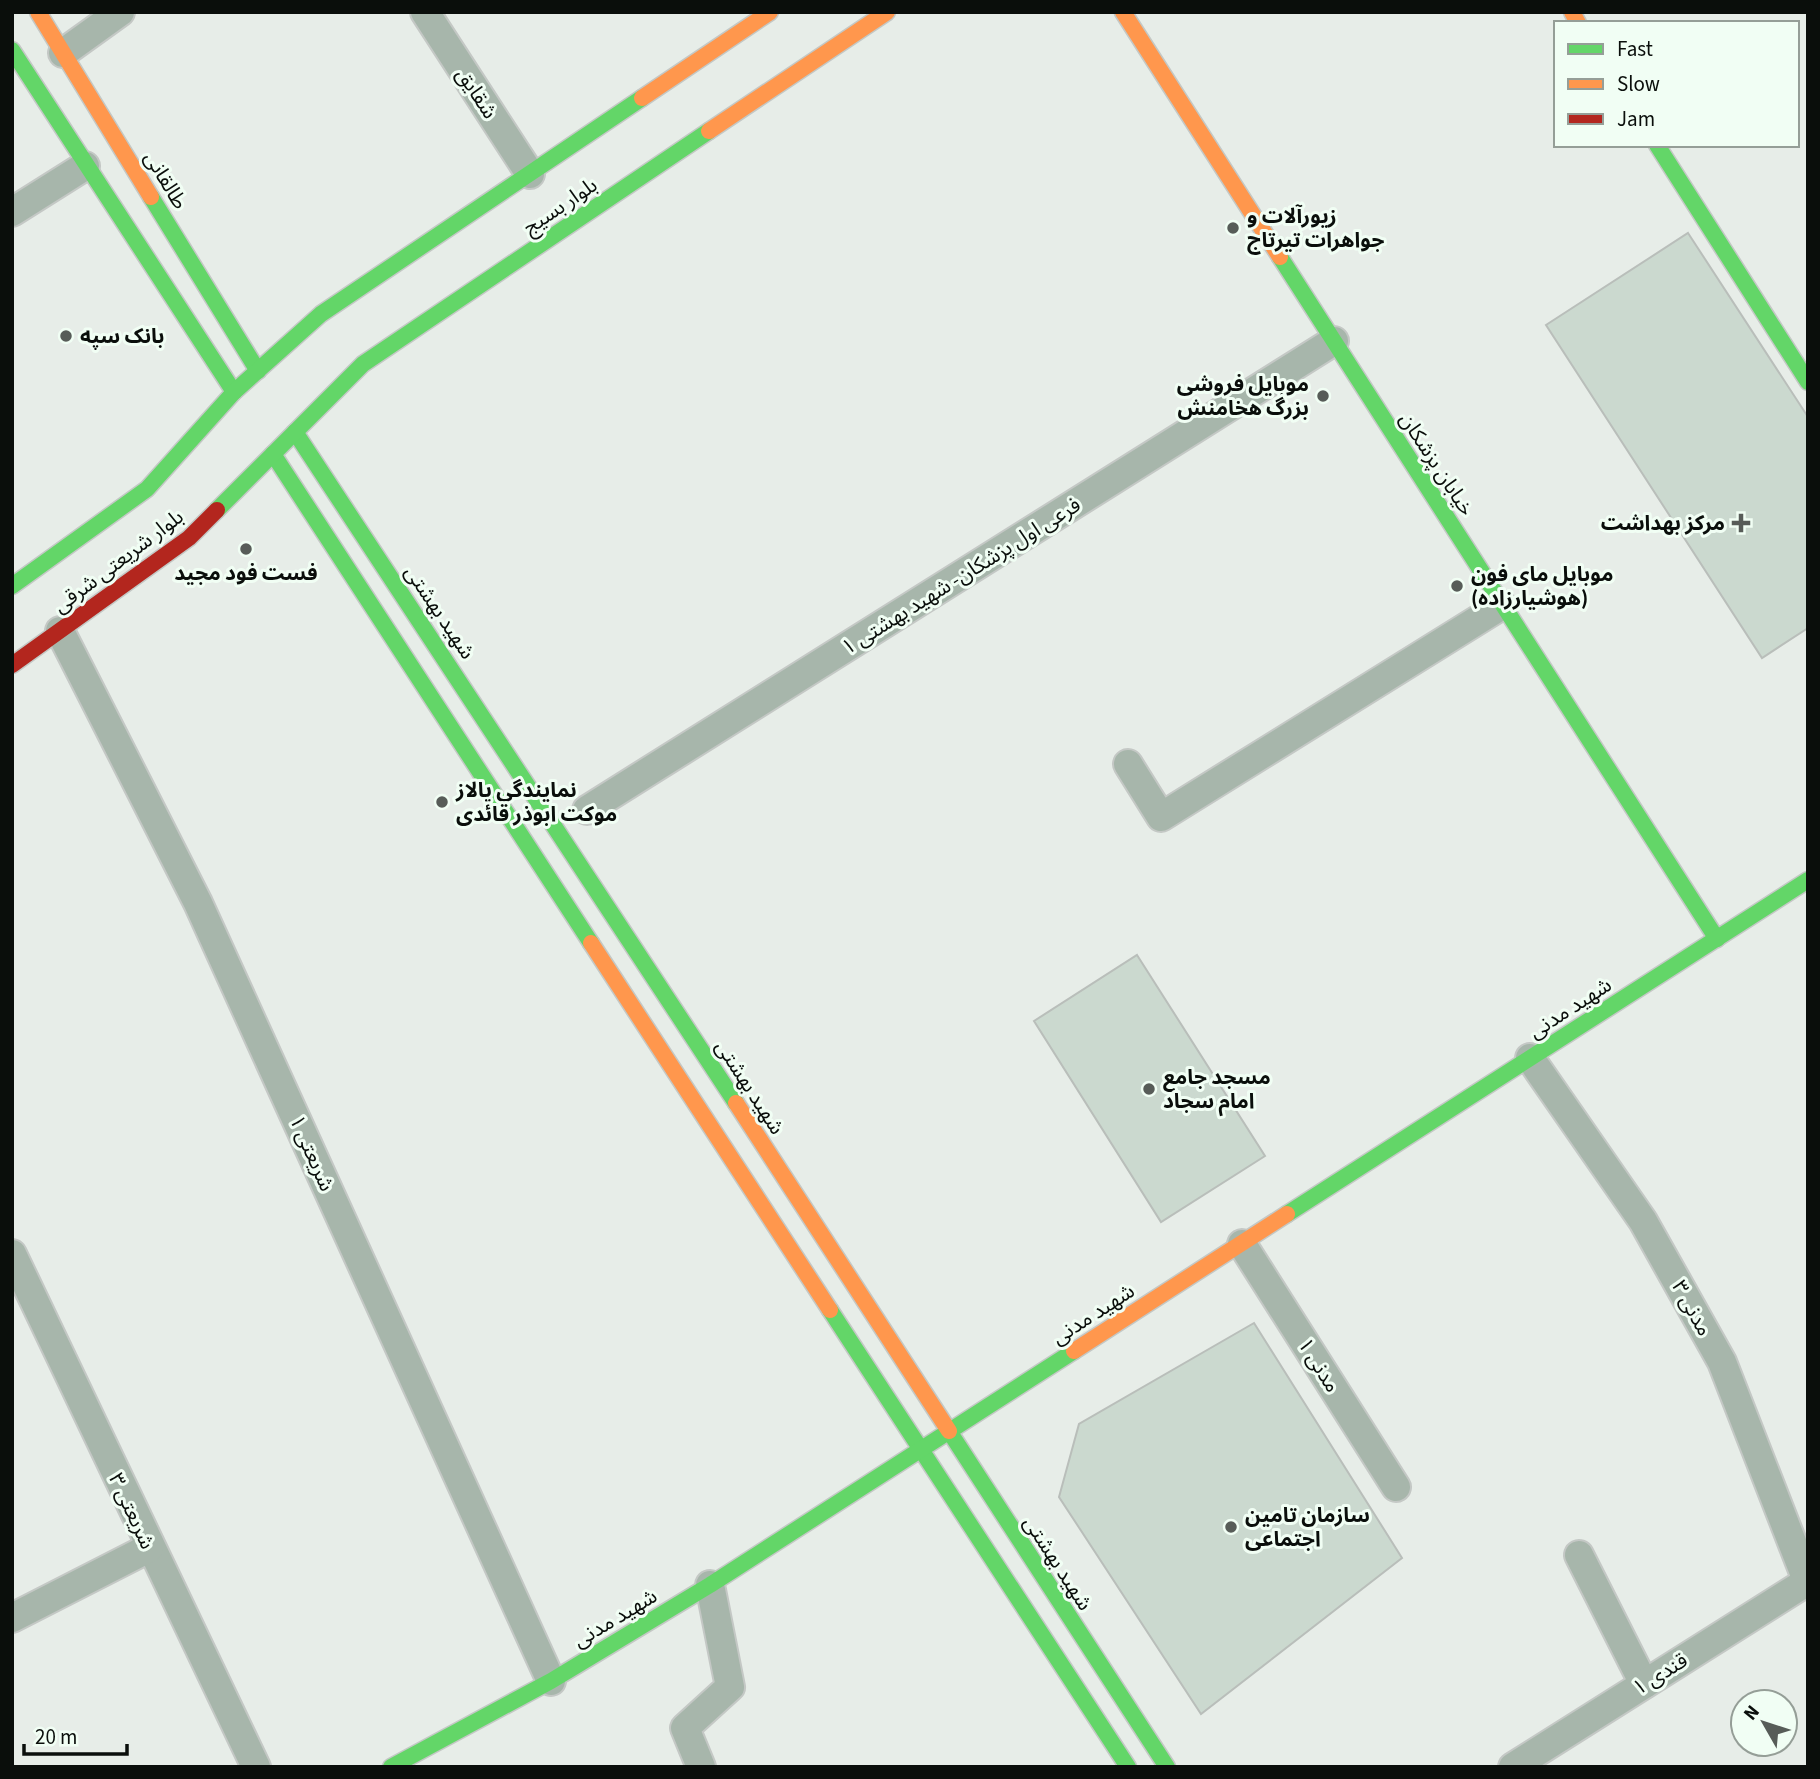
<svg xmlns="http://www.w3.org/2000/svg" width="1820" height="1779" font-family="'Source Sans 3','Noto Sans Arabic',sans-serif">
<rect width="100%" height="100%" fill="#e7ede8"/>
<!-- building -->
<g fill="#cbd9cf" stroke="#b9beba" stroke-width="2">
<polygon points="1688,233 1808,417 1808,628 1762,658 1546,325"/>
<polygon points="1137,955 1265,1156 1161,1222 1034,1021"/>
<polygon points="1254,1323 1402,1558 1201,1714 1059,1497 1079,1424"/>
</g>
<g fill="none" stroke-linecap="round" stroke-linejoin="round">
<!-- street casing -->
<g stroke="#c4c8c5" stroke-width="32">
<g id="street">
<polyline points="425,12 530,174"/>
<polyline points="63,53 120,12"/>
<polyline points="12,212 85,166"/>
<polyline points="60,631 198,903 551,1681"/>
<polyline points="1128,764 1161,817 1502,605"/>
<polyline points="587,810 1334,341"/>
<polyline points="1530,1058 1643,1221 1722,1362 1808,1583"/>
<polyline points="1242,1244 1396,1487"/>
<polyline points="12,1254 256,1767"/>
<polyline points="1579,1555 1644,1684"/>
<polyline points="12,1618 149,1548"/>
<polyline points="701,1767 685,1728 730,1687 710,1585"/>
<polyline points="1513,1767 1808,1581"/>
</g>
</g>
<!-- fast casing -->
<g stroke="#c4c8c5" stroke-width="19">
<g id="fast">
<polyline points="12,50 234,392"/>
<polyline points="1657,145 1808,382"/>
<polyline points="151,197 258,371"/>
<polyline points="1280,257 1717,939"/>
<polyline points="295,432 736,1103"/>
<polyline points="273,454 591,943"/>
<polyline points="217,510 363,364 709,131"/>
<polyline points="12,586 147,489 234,392 321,314 642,98"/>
<polyline points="1287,1214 1808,880"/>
<polyline points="830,1310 1128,1767"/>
<polyline points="949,1431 1167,1767"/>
<polyline points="391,1767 551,1681 710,1585 1074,1351"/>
</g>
</g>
<!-- slow casing -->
<g stroke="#c4c8c5" stroke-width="19">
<g id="slow">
<polyline points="38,12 151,197"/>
<polyline points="1123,12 1280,257"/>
<polyline points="1572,12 1578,23"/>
<polyline points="642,98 770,12"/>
<polyline points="709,131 887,12"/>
<polyline points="591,943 830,1310"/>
<polyline points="736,1103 949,1431"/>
<polyline points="1074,1351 1287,1214"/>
</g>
</g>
<!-- jam casing -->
<g stroke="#c4c8c5" stroke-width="19">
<polyline id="jam" points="12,665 189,538 217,510"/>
</g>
<!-- street -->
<use href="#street" stroke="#a7b6ab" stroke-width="28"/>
<!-- fast -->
<use href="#fast" stroke="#63d668" stroke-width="16"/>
<!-- slow -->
<use href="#slow" stroke="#ff974d" stroke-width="16"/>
<!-- jam -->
<use href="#jam" stroke="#b3261e" stroke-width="16"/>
</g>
<!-- markers -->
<g fill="#575c58" stroke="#f1fef4" stroke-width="2.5">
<circle cx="1233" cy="228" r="7"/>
<circle cx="66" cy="336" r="7"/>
<circle cx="1323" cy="396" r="7"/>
<path d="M1737.5 512.5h7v7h7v7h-7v7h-7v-7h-7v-7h7z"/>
<circle cx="246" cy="549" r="7"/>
<circle cx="1457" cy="586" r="7"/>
<circle cx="442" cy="802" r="7"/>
<circle cx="1149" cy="1089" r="7"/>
<circle cx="1231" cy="1527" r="7"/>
</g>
<g text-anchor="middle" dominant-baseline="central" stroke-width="6" stroke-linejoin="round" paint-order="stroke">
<!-- street labels -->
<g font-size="21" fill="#0a0e0b" stroke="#f1fef4">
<text transform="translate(477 93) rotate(57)">شقایق</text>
<text transform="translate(166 180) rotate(59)">طالقانی</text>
<text transform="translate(560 206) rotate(-34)">بلوار بسیج</text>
<text transform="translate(1437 464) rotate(57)">خیابان پزشکان</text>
<text transform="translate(118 561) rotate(-37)">بلوار شریعتی شرقی</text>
<text transform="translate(961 576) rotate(-32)">فرعی اول پزشکان- شهید بهشتی ۱</text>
<text transform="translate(440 612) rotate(56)">شهید بهشتی</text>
<text transform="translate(1570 1008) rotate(-33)">شهید مدنی</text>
<text transform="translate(750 1087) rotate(57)">شهید بهشتی</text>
<text transform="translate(312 1153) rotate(66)">شریعتی ۱</text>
<text transform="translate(1692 1308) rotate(61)">مدنی ۳</text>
<text transform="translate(1093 1314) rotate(-33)">شهید مدنی</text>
<text transform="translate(1319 1365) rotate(58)">مدنی ۱</text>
<text transform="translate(132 1511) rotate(65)">شریعتی ۳</text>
<text transform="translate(1058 1563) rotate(57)">شهید بهشتی</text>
<text transform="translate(615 1618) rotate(-31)">شهید مدنی</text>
<text transform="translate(1660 1674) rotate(-32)">قندی ۱</text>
</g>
<!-- poi labels -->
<g font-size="21" font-weight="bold" fill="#0a0e0b" stroke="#f1fef4" text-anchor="start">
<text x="1247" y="216">زیورآلات و<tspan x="1247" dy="24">جواهرات تیرتاج</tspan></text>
<text x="80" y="336">بانک سپه</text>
<text x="1309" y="384" text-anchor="end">موبایل فروشی<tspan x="1309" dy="24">بزرگ هخامنش</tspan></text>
<text x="1725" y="523" text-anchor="end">مرکز بهداشت</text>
<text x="246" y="573" text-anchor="middle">فست فود مجید</text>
<text x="1471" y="574">موبایل مای فون<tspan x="1471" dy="24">(هوشیارزاده)</tspan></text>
<text x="456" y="790">نمایندگی پالاز<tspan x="456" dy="24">موکت ابوذر قائدی</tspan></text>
<text x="1163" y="1077">مسجد جامع<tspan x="1163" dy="24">امام سجاد</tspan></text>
<text x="1245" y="1515">سازمان تامین<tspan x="1245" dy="24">اجتماعی</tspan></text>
</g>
</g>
<!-- border -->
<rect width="1820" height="1779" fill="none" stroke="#0a0e0b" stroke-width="28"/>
<!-- legend -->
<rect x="1554" y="21" width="245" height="126" fill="#f1fef4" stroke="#959e97" stroke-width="2"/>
<rect x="1568" y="44" width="35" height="10" fill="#63d668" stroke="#959e97" stroke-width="2"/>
<text x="1617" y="56" font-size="21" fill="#0a0e0b">Fast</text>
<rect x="1568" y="79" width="35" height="10" fill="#ff974d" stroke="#959e97" stroke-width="2"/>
<text x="1617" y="91" font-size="21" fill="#0a0e0b">Slow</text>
<rect x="1568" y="114" width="35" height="10" fill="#b3261e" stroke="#959e97" stroke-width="2"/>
<text x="1617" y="126" font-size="21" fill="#0a0e0b">Jam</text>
<!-- north arrow -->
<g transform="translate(1764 1723) rotate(309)"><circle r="33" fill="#f1fef4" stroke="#959e97" stroke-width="2"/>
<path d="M0-5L12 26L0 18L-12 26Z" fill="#575c58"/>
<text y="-10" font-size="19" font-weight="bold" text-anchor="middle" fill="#0a0e0b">N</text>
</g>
<!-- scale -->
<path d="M24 1744v10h103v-10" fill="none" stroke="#0a0e0b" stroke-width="3.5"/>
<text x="35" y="1744" font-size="21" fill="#0a0e0b" stroke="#f1fef4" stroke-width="5" paint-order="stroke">20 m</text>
</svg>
